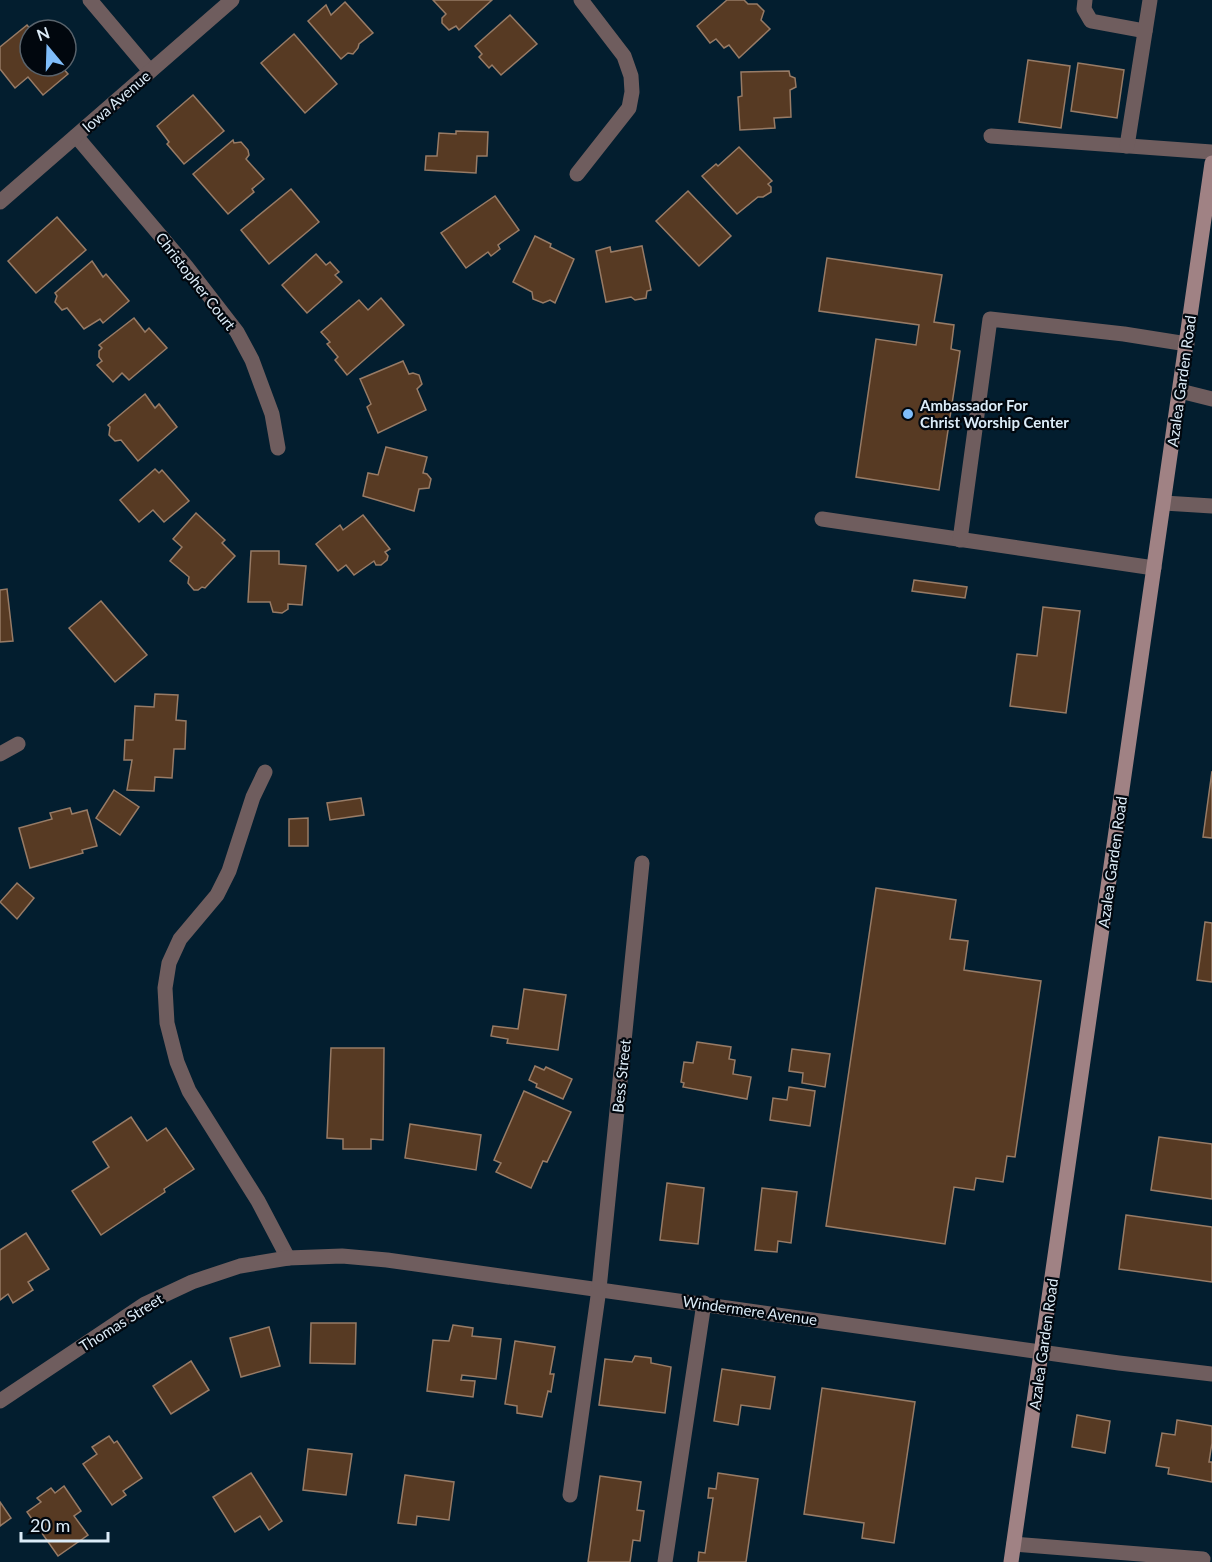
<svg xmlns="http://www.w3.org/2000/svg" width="1212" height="1562" font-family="Lato,sans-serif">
<rect width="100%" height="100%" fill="#031e2f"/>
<!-- building -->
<g fill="#573a23" stroke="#977b66" stroke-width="1.5">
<polygon points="433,0 492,0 459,30 456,26 449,30 442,23 442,18 446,14"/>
<polygon points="727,0 744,0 748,4 757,4 764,11 761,20 770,29 739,58 729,45 724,48 716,39 710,43 697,26"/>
<polygon points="345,2 373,33 359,44 358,48 353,54 348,53 341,59 308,21 326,5 331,15"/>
<polygon points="510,15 537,44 501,75 492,65 489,68 479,57 482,54 475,46"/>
<polygon points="27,25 31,30 30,66 61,66 68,74 43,95 28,77 15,88 0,69 0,47"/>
<polygon points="294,34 337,84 305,113 261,63"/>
<polygon points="1028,60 1070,66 1061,128 1019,122"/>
<polygon points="1078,63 1124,70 1117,118 1071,111"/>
<polygon points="789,71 790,76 795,78 796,87 790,90 791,117 774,118 775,128 740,130 738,97 742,96 741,72"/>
<polygon points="193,95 224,131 184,164 167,144 169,142 157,126"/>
<polygon points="456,131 488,132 487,156 477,156 476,173 425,170 426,156 437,156 439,133 456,134"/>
<polygon points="233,140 234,143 241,142 248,150 249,155 246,159 264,179 252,189 254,192 228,214 193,174"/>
<polygon points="739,147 772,181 768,184 771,187 771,192 763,197 758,197 737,214 702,176 716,164 718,166"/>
<polygon points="291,189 319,222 269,264 241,230"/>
<polygon points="688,191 731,236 699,266 656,221"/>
<polygon points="495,196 519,230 498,245 500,249 491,256 488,252 466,268 441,233"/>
<polygon points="57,217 86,250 36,293 8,261"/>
<polygon points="535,236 551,244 550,247 574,259 555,303 550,300 543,303 533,299 532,292 513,282"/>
<polygon points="642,246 651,290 647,291 646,298 635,300 631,297 606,302 596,251 610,247 611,252"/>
<polygon points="316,254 326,265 330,262 339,272 335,275 342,282 307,313 282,285"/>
<polygon points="827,258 942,275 934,322 954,325 951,349 960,351 939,490 856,477 876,339 916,345 919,325 819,311"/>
<polygon points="92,261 103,277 106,274 129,301 103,323 100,319 84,329 67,308 62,310 55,302 57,296 55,293"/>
<polygon points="381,298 404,325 347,375 335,360 338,357 327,344 330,342 321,332 359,300 368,310"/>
<polygon points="134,318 145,332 149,328 167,348 129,380 122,373 113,382 97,365 102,361 99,357 99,351 102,348 99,345"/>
<polygon points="403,361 409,374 413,373 419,375 422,384 417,389 426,410 378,433 367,407 371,404 360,379"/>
<polygon points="145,394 155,408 159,404 177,427 138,461 121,440 115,441 109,435 110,427 108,425"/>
<polygon points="386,447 427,457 423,473 427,474 431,479 429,488 419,489 414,511 363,496 368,473 378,475"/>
<polygon points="155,469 159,473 162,470 189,501 164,522 153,510 139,522 120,500"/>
<polygon points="196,513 225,540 222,543 235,556 205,588 202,587 198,590 194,590 188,583 189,577 170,561 182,547 173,539"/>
<polygon points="363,515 390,549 385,552 388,556 387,560 381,565 376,565 374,561 354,575 346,565 338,571 316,544 340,525 343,530"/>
<polygon points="251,551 279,551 279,564 306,566 302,605 288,604 288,609 282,613 273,612 270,602 248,602"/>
<polygon points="914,580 967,587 965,598 912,591"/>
<polygon points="7,589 13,641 0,642 0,590"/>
<polygon points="101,601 147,655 115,682 69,628"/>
<polygon points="1043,607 1080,611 1066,713 1010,706 1017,654 1037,656"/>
<polygon points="155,694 178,695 176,720 186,721 185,749 174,749 172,778 155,777 154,791 127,790 132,760 124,760 125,740 133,740 135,706 154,707"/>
<polygon points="1212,771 1212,838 1203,837"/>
<polygon points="114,790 139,807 120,835 96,818"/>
<polygon points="361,798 364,815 330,820 327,803"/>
<polygon points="70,808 72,814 87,810 97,846 82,850 83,853 30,868 19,828 52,819 50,813"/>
<polygon points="308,818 308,846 289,846 289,819"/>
<polygon points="17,883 34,898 17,919 0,902"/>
<polygon points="876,888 956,900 950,939 968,941 964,970 1041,981 1015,1157 1007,1156 1003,1182 976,1178 974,1190 954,1187 945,1244 826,1226"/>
<polygon points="1205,922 1212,923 1212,982 1197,980"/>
<polygon points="524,989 566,995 558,1050 507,1043 508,1039 491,1036 493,1026 518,1029"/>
<polygon points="697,1042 731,1047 729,1059 735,1060 733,1074 751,1077 747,1099 683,1087 684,1083 681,1082 684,1062 693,1063"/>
<polygon points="331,1048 384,1048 383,1140 371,1139 371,1149 343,1149 343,1139 327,1138"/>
<polygon points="792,1049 830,1054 825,1087 802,1083 803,1073 789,1071"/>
<polygon points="535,1066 544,1070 546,1067 572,1079 563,1099 536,1087 537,1084 529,1080"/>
<polygon points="789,1087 815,1091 810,1126 770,1120 773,1098 787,1100"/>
<polygon points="524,1091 571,1112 547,1162 543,1161 531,1188 496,1172 501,1163 494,1160"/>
<polygon points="131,1117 147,1141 166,1128 194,1169 164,1189 165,1192 101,1235 72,1191 109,1167 93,1142"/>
<polygon points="410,1124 481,1135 476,1170 405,1158"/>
<polygon points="1159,1137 1212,1144 1212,1199 1151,1190"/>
<polygon points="667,1183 704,1188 698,1244 660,1240"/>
<polygon points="762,1188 797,1192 791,1243 778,1241 777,1252 755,1250"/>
<polygon points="1126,1215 1212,1227 1212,1282 1119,1269"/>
<polygon points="26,1233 49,1269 28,1282 33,1290 13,1303 8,1294 0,1300 0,1250"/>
<polygon points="311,1323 356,1323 355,1364 310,1363"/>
<polygon points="453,1325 473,1328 472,1336 501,1339 496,1379 462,1375 461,1380 475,1381 473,1397 427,1391 433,1340 449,1341"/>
<polygon points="269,1327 280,1366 241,1377 230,1338"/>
<polygon points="515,1341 555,1347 550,1374 554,1374 551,1392 548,1391 542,1417 517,1413 517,1406 505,1404"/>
<polygon points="635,1356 651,1358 651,1363 671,1367 665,1413 599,1405 605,1359 632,1362"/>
<polygon points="191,1361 209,1390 171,1414 153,1386"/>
<polygon points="722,1369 775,1377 770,1409 741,1405 738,1425 714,1421"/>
<polygon points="822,1388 915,1402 894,1543 862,1538 864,1523 804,1514"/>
<polygon points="1077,1415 1110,1421 1105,1453 1072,1447"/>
<polygon points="1177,1420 1212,1426 1212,1443 1209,1462 1212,1462 1212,1482 1168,1474 1169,1468 1156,1466 1162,1433 1175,1435"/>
<polygon points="109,1436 114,1443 117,1441 142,1478 123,1491 126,1495 112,1505 83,1464 97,1454 92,1447"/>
<polygon points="308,1449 352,1454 346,1495 303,1490"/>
<polygon points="251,1473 282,1521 269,1530 260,1516 235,1532 213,1497"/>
<polygon points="718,1473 758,1479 746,1562 698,1562 699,1552 705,1553 713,1498 708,1498 709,1488 716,1489"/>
<polygon points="405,1475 454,1482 449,1520 417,1516 416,1525 398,1523"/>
<polygon points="600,1476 641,1482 637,1510 644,1511 640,1541 633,1540 630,1562 588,1562"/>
<polygon points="64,1486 81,1511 74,1516 88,1535 58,1556 27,1512 41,1502 37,1498 51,1488 55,1493"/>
<polygon points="0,1502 11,1518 0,1526"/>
</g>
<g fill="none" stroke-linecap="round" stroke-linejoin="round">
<!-- service -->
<g stroke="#6f5d5e" stroke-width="15">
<polyline points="1085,0 1084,9 1091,21 1145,31"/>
<polyline points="991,136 1212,152"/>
<polyline points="1127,146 1150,0"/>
<polyline points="1180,391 1212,399"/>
<polyline points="822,519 1154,568"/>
<polyline points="960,540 990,319 1124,334 1187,344"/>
<polyline points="265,772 253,797 229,871 217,895 180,939 169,963 165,988 167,1023 177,1062 189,1091 258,1201 288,1258"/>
</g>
<!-- minor -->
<g stroke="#6f5d5e" stroke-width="15">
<polyline points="90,0 150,71"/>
<polyline points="76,136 186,266 237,332 252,360 272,414 278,448"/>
<polyline points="577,174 629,108 632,92 631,76 624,56 581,0"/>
<polyline points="0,202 232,0"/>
<polyline points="1164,503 1212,506"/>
<polyline points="0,754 18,744"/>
<polyline points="0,1401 145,1304 192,1282 240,1266 288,1258 342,1256 387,1260 1119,1363 1212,1374"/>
<polyline points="570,1495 599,1289 642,863"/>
<polyline points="1014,1544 1203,1559"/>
<polyline points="665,1562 704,1303"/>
</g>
<!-- secondary -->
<polyline stroke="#a08284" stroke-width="15" points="1011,1562 1212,163"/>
</g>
<!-- markers -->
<circle fill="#7fbdfa" stroke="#01070e" stroke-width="2" cx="908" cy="414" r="6"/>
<g text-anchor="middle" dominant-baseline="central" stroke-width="4.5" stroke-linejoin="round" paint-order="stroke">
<!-- street labels -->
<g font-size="15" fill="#dcecf8" stroke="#01070e">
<text transform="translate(116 101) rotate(-41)">Iowa Avenue</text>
<text transform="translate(196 281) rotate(52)">Christopher Court</text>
<text transform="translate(1181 381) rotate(-82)">Azalea Garden Road</text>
<text transform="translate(1112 862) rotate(-82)">Azalea Garden Road</text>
<text transform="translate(621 1076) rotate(-84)">Bess Street</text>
<text transform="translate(750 1310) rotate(8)">Windermere Avenue</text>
<text transform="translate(121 1322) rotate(-32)">Thomas Street</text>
<text transform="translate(1043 1344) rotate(-82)">Azalea Garden Road</text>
</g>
<!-- poi labels -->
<g font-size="15" font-weight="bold" fill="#dcecf8" stroke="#01070e" text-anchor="start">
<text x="920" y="405">Ambassador For<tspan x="920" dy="17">Christ Worship Center</tspan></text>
</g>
</g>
<!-- north arrow -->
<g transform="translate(48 48) rotate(341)"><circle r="28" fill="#01070e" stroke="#59636c" stroke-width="1.5"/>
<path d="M0-4.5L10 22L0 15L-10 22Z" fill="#7fbdfa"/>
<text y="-9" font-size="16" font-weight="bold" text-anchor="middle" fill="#dcecf8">N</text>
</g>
<!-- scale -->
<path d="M21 1532v9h87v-9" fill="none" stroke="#dcecf8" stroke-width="3"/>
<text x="30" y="1532" font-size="18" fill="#dcecf8" stroke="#01070e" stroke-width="4.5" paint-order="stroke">20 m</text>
</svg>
